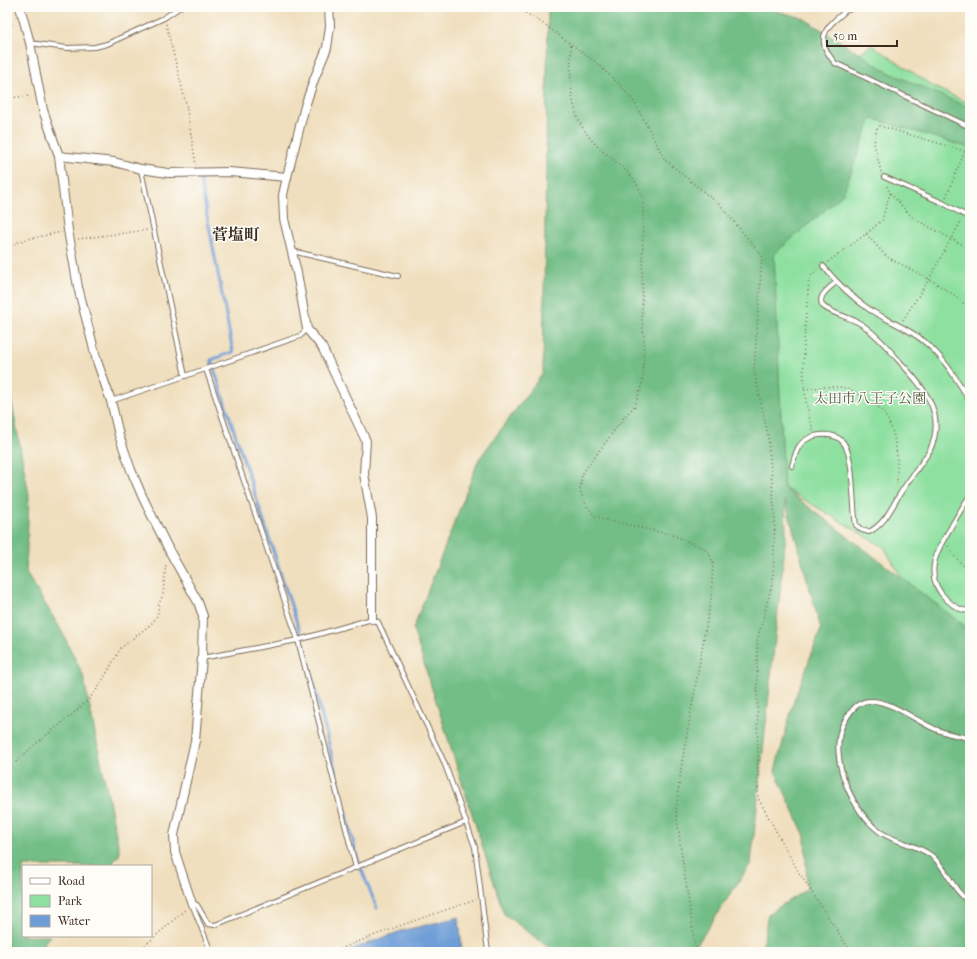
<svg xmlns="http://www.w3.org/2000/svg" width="977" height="959" font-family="'IM FELL French Canon','Noto Serif JP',serif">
<rect width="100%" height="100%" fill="#fdfcf7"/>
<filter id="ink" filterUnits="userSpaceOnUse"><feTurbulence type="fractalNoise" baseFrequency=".025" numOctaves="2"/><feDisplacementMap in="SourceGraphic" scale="8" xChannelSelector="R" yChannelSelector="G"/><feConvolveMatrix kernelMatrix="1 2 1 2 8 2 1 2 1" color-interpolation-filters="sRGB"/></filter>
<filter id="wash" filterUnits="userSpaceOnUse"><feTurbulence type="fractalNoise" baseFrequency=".012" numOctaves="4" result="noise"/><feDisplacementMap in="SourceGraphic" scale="16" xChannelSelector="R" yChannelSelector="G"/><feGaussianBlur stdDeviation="0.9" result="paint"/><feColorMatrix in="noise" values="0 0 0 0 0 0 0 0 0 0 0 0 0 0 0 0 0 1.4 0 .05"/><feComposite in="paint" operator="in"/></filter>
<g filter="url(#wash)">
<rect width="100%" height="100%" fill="#f0dfbe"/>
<!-- green -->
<polygon fill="#8ee0a0" stroke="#64855f" points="872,45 934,87 970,104 970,952 909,590 884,547 781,486 774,254 843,194 826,75"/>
<!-- forest -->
<g fill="#72be86" stroke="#567452">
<polygon points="548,7 762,7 803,18 888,72 970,108 970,148 871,118 843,194 774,254 784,488 970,630 970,952 767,952 763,945 768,914 807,889 805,836 775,771 794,701 821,629 785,500 786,535 751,863 692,952 555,952 504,914 413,629 479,459 543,373"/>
<polygon points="7,383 10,393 29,495 26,573 60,628 83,675 120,854 110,866 23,866 23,936 50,936 44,943 48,952 7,952"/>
</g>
<!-- water -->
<polygon fill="#6e9dd7" stroke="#54647a" points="459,917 462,952 345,952 401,931"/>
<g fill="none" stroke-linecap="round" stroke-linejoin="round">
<!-- stream -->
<polyline stroke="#6e9dd7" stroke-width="3" points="200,179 233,352 211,360 304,645 358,861 377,908"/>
</g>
</g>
<g filter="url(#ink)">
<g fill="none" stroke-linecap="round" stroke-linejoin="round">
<!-- service casing -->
<g stroke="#7a6956" stroke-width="6">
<g id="service">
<path d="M848,7C846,12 839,16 835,20C818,35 822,48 835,63L970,127"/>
<polyline points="30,43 67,48 95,47 107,44 164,18 180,7"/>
<polyline points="141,170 185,376"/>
<polyline points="884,177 943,203 970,218"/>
<polyline points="292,251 398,276"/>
<path d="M823,266C837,283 851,297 870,310C888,321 909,328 926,343C945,359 957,380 970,401"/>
<polyline points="206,369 298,640 356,868"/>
<polyline points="111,401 185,376 300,336 307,329"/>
<path d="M792,466C796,451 798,441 814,436C823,434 834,434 841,440C855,451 852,506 856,525L862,530L869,532C884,524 890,511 898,497C903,489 909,480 915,472C920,465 926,457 930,450C947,413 923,387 900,362C889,349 875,333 861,324C852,318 828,312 823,306C816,296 830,288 836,282"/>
<path d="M970,495C964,505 957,516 951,527C937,550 922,575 946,599C952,605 961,611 970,611"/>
<polyline points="202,658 298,640 372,619 378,622 444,762 475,847 488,952"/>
<path d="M970,738C958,736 946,734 935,729C916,721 889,699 869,701C855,702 849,714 843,724C828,757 852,812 880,832C896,843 917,844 932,856C948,869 952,891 970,902"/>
<polyline points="192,904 197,905 208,924 215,925 466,822"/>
<polyline points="192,904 211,952"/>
</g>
</g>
<!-- minor casing -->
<g stroke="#7a6956" stroke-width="10">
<g id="minor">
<polyline points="20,7 30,43 43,110 59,156 68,230 78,287 97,361 111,401 119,435 131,470 143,498 170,552 198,602 203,616 202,658 195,741 174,835 175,852 192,904"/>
<polyline points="329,7 330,26 327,48 315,77 305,106 287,177 283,195 284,219 297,273 307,329 322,347 366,441 364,474 372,518 372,619"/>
<polyline points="848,8 850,7"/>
<polyline points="59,156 114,162 141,169 168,173 230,172 287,177"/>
</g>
</g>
<!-- path -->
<g stroke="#7a6956" stroke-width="1.5" stroke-dasharray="1 3" stroke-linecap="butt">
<polyline points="515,7 538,20 594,61 618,83 635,103 665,160 721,206 762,256 754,371 768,435 775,519 773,581 757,641 758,798 798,871 851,952"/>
<polyline points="166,24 186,104 196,165"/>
<polyline points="7,25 15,24"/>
<path d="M571,45C570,91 568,123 606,154C624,169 635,175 643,198L642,318L644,339L643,374L641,389L634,407L625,416L582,474L580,488L581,493L586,505L595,516L607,520L672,535L703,548L708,551L713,563L711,598L682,762L676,809L681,850L696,952"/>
<polyline points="7,98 31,96"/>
<polyline points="881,172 874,143 877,128 880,126 965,151 970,154"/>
<polyline points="887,186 890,193 913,218 970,249"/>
<polyline points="946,197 965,151"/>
<polyline points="866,234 887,257 929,279 956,296 970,310"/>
<polyline points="78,239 147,230"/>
<polyline points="7,247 24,240 61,232"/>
<polyline points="828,262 866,234 882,220 890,193"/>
<polyline points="903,320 929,279 951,239 962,220"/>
<path d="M804,389C816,388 829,386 841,387C847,388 855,392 861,395C897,412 898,449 897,485L898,486"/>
<path d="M813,430C797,382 805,330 809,281L812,274L817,270"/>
<polyline points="948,546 955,557 970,572"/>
<polyline points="16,762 32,747 73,714 89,699 98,688 121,648 151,624 156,618 158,612 159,604 163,594 166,563"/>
<polyline points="494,949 510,952"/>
<polyline points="141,952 142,948 186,909"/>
<path d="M333,952C380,932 427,916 476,900"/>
</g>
<!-- service -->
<use href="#service" stroke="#fff" stroke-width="4"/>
<!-- minor -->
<use href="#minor" stroke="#fff" stroke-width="8"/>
</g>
</g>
<g text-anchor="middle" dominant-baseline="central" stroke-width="3" stroke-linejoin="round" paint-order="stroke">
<!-- park labels -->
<g font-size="14" fill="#50583e" stroke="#fdfcf7">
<text x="870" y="398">太田市八王子公園</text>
</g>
<!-- quarter labels -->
<g font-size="16" font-weight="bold" fill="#3b2a1e" stroke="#fdfcf7">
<text x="236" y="234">菅塩町</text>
</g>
</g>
<!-- margin -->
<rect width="977" height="959" fill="none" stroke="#fdfcf7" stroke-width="24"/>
<!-- legend -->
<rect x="22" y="865" width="130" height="72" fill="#fdfcf7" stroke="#afa8a0"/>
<rect x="30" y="878" width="20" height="6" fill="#ffffff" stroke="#afa8a0"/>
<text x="58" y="885" font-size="12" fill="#3b2a1e">Road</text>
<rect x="30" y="895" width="20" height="12" fill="#8ee0a0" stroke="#afa8a0"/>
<text x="58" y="905" font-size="12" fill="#3b2a1e">Park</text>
<rect x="30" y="915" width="20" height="12" fill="#6e9dd7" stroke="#afa8a0"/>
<text x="58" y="925" font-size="12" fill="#3b2a1e">Water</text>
<!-- scale -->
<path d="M827 40v6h70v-6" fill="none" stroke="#3b2a1e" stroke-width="2"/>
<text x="833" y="40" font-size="12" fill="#3b2a1e" stroke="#fdfcf7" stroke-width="3" paint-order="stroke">50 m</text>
</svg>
